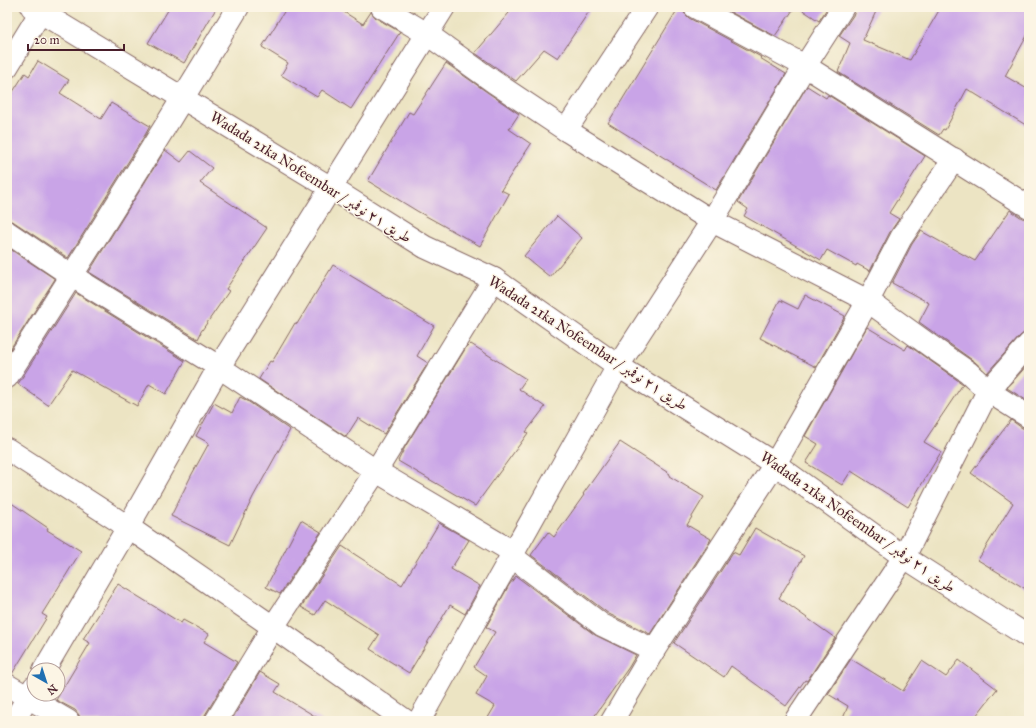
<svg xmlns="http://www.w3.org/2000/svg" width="1036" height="728" font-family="'IM FELL Great Primer',Amiri,serif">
<rect width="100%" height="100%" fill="#fcf5e5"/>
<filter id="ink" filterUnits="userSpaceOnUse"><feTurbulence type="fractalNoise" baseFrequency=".025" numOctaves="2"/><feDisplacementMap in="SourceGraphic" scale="8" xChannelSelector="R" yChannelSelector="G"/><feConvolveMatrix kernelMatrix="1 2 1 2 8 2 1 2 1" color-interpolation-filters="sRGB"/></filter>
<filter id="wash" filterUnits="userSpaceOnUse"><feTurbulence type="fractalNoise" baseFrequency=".012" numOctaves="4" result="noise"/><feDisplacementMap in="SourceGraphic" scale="16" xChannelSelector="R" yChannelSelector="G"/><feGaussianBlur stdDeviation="0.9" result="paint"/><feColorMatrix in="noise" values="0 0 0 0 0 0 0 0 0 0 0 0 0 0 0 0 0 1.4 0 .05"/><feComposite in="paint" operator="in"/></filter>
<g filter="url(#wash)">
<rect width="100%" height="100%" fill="#ece4c3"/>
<g id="blocks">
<!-- building -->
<g fill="#c9a4e7">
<polygon points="170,7 217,7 184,63 148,43"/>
<polygon points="287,7 336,7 363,24 371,12 376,18 400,32 351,109 322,90 317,97 281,75 288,63 262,47"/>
<polygon points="514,7 592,7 558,58 544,49 516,81 475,53"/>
<polygon points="679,7 683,7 684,13 689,18 761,57 760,58 786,74 716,190 608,123"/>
<polygon points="721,7 795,7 775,36"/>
<polygon points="798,7 828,7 819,21"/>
<polygon points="855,7 878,7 863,40 910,60 941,7 1029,7 1029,32 1005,76 1029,90 1029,127 967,89 945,130 943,129 939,135 838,72 850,43 839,36 854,14"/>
<polygon points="38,61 69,80 60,93 101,119 111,103 150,126 145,135 68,258 14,222 7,220 7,101 25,73 29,76"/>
<polygon points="446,63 487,92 519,114 509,129 531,144 501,190 509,194 480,246 417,211 368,181 409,112 413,114"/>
<polygon points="807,86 826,98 828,95 925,156 889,213 899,219 890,232 870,271 857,264 856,266 827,250 821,260 744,216 748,209 738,202"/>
<polygon points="165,150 181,162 190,151 212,168 200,183 267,228 226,289 229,291 200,333 201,333 198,339 89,272"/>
<polygon points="1010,210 1022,218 1029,219 1029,332 1025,332 1020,336 987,373 975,362 919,322 929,303 892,283 912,244 921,231 975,261"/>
<polygon points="557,216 582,238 550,277 524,256"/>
<polygon points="7,247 55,279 7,354"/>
<polygon points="333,265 434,326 417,356 428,363 384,434 358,418 346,437 259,379 270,361 272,362 295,323 297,324"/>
<polygon points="76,293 185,361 166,394 149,384 137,406 72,370 48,405 18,384"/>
<polygon points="805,295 845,316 816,367 760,338 780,300 798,309"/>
<polygon points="867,327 905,350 908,345 963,384 924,442 941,452 908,507 851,471 842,485 806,463 818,444 805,436"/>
<polygon points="471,344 526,379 519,389 545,407 526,432 528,433 475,506 398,461 405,447 467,346 468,347"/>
<polygon points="1029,363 1029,402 1007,388"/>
<polygon points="240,397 246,400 290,430 253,497 230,545 171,516 192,474 209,443 196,436 214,403 232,413"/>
<polygon points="1011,420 1022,428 1029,429 1029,591 978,560 1013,503 971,473"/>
<polygon points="620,442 670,474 669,476 704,497 687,525 711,539 650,634 609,614 531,555 548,532 554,537 584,495 583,494"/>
<polygon points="7,500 48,528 47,530 81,551 42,614 47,617 12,674 7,673"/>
<polygon points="301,520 321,532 280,594 266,587"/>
<polygon points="439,523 469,540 451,569 480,586 465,614 450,605 409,673 370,649 379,635 325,600 315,615 301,607 342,546 402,585"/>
<polygon points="755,528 804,556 779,598 835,638 807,681 805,680 786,706 731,666 724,677 674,643 733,552 739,555"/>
<polygon points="516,576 595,635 636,655 629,667 591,721 486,721 495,706 476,695 487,676 474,667 495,632 486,627 509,585"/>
<polygon points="118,584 181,623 183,620 209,634 204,642 237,662 205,715 204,721 80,721 79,715 75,710 56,700 90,643 83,639"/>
<polygon points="851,659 903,691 922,661 946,677 959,660 997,689 972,721 842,721 848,706 828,694"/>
<polygon points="260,672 280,684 275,692 323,721 231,721"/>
</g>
</g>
</g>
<g filter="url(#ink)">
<use href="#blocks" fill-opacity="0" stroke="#836460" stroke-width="1"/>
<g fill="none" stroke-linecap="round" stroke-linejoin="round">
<!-- minor casing -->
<g stroke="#836460" stroke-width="24">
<g id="minor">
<polyline points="382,7 427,34 494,82 566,130 712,221 868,301 936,350 968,372 988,391 1029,417"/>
<polyline points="695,7 805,66 1029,207"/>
<polyline points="7,67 40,13"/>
<polyline points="566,130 647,7"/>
<polyline points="7,232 72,276 219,367 321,435 376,471 513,552 518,561 602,625 654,650"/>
<path d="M7,377C86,254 163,132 238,7"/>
<polyline points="7,449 128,527 273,627 406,721"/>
<polyline points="44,670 128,527 219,367 444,7"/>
<polyline points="7,685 68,721"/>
<polyline points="14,721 34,687"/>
<polyline points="216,721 273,627 376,471 494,279"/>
<polyline points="419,721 618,366 712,221 805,66 843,7"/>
<polyline points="612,721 654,650 775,464 868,301 901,238 954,159"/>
<polyline points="795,721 904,557 988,391 1029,344"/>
</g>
</g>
<!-- tertiary casing -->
<g stroke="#836460" stroke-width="24">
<polyline id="tertiary" points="32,7 331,188 425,247 494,279 618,366 775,464 904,557 1029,637"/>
</g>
<!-- minor -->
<use href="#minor" stroke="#fff" stroke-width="22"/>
<!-- tertiary -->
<use href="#tertiary" stroke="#fff" stroke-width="22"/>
</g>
</g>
<g text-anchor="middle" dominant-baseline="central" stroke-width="3" stroke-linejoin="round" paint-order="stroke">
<!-- street labels -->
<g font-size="15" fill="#4a1f2b" stroke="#fcf5e5">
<text transform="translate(311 177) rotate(32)">Wadada 21ka Nofeembar / طريق ٢١ نوفمبر</text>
<text transform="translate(588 343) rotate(33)">Wadada 21ka Nofeembar / طريق ٢١ نوفمبر</text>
<text transform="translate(858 522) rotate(35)">Wadada 21ka Nofeembar / طريق ٢١ نوفمبر</text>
</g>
</g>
<!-- margin -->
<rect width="1036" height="728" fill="none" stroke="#fcf5e5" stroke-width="24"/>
<!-- north arrow -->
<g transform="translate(46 682) rotate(141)"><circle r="19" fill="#fcf5e5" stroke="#b59f9b"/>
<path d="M0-3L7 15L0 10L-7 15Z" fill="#1f6fb2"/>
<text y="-6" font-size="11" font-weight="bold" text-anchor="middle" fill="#4a1f2b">N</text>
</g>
<!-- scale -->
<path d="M28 44v6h96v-6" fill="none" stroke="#4a1f2b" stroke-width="2"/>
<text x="34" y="44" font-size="12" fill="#4a1f2b" stroke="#fcf5e5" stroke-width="3" paint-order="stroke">20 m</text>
</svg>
